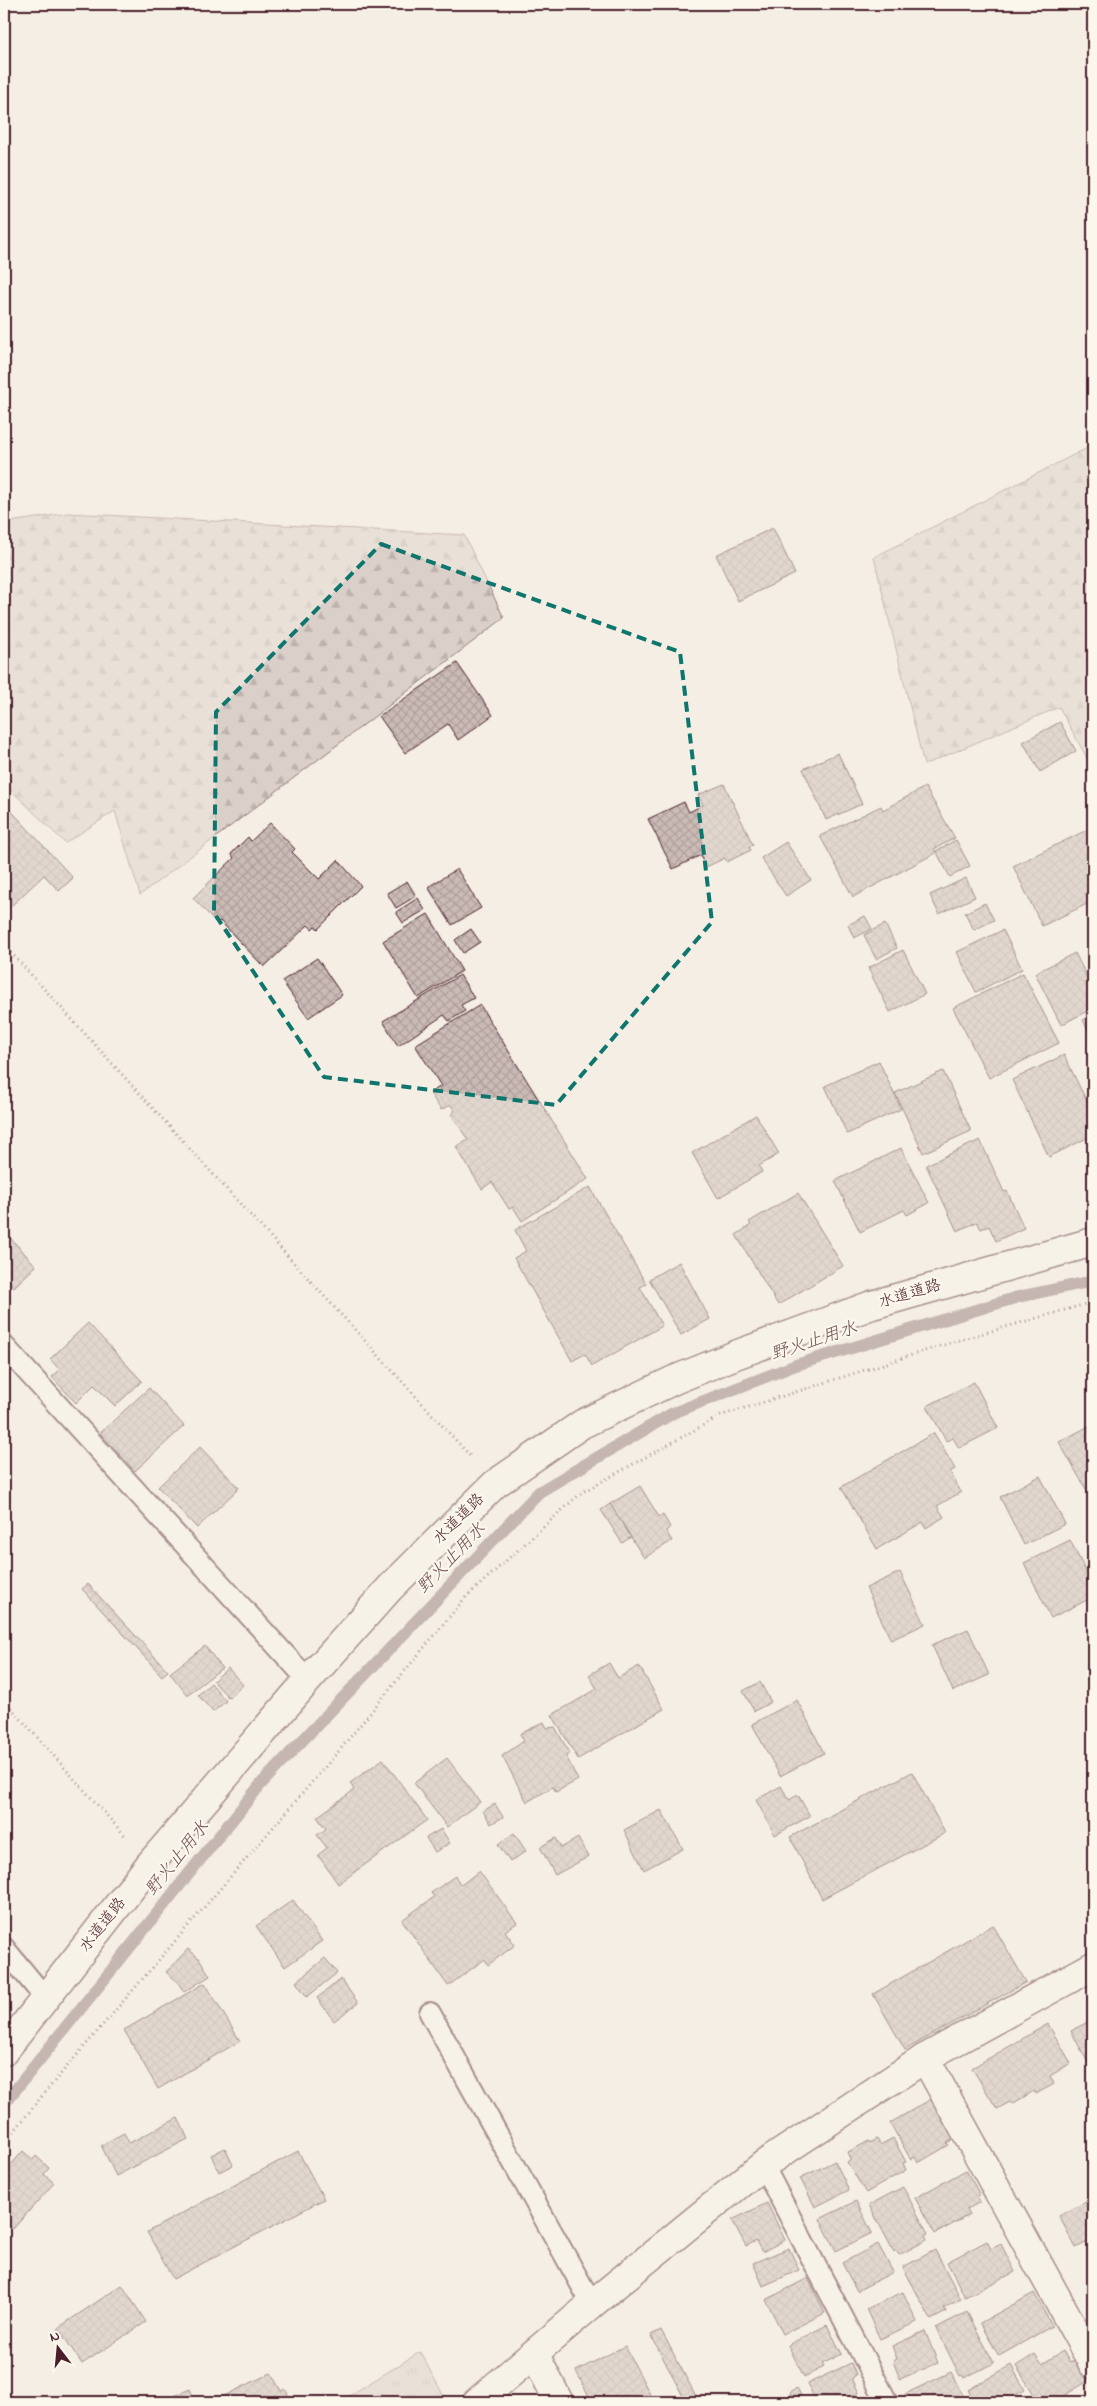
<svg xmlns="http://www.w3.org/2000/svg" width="1097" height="2406" font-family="'Indie Flower','Klee One',sans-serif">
<defs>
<pattern id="forest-firs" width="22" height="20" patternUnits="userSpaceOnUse" patternTransform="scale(1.25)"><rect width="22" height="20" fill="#dbd0c9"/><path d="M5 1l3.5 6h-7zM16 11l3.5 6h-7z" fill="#bdb2ad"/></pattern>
<pattern id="park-tufts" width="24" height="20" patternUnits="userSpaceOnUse" patternTransform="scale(1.25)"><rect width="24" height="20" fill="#dbd0c9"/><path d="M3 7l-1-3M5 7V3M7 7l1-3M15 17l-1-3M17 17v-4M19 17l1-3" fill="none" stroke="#bdb2ad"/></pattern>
<pattern id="building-cross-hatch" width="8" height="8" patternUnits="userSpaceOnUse" patternTransform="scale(1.25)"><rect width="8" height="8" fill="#cabbb6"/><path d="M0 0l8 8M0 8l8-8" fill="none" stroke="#afa09d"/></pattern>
</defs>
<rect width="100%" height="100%" fill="#f4eee4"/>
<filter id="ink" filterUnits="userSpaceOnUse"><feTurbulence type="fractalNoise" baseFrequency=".02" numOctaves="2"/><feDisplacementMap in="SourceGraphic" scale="10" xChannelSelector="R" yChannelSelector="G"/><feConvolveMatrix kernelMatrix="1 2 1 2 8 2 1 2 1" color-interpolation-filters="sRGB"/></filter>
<g filter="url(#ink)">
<!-- forest -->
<g fill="url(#forest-firs)" stroke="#92787a">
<polygon points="1093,445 1093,769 1059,707 924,765 874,557"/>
<polygon points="68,513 464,535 504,618 140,895 115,811 65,843 4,783 4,523"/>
</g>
<!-- park -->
<polygon fill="url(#park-tufts)" stroke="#92787a" points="420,2352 447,2402 339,2402"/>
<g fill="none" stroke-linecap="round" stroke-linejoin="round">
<!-- stream -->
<polyline stroke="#8d7174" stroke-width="12" points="4,2104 261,1784 539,1492 673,1413 796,1365 1018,1297 1093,1281"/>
</g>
<!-- building -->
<g fill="url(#building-cross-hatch)" stroke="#4a1f2b">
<polygon points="773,528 795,574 738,601 716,555"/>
<polygon points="457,663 493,715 458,740 448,724 405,753 379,716"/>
<polygon points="1060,722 1076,751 1040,772 1023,742"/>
<polygon points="838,753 862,804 826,820 803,769"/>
<polygon points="724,784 753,845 749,847 751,850 727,862 725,858 706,867 701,855 673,869 648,819 684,802 689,812 703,805 698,795"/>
<polygon points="925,787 955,838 934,849 936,853 853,897 820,836 881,806 883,810"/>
<polygon points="4,803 73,878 59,891 44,875 10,907 4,901"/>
<polygon points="270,823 295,849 292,852 319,879 338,860 361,886 318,929 315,926 312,929 308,925 264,967 220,921 217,923 193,898 234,858 231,854 248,837 251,841"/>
<polygon points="1093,827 1093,907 1092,908 1089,903 1042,926 1013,866"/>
<polygon points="956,840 970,866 950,877 936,851"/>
<polygon points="786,842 811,880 786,896 761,858"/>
<polygon points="457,869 481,908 452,925 428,887"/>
<polygon points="966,878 975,897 939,914 930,895"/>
<polygon points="407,881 416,896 396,908 387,893"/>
<polygon points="418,898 425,910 403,923 396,912"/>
<polygon points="985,903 994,920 974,930 965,913"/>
<polygon points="428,914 462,971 418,998 383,941"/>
<polygon points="865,916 872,929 854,938 848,925"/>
<polygon points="885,924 897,948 876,959 864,935"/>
<polygon points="471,929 480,942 463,953 455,940"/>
<polygon points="1003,930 1022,969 976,992 957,952"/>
<polygon points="903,950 925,994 890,1012 868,968"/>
<polygon points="1075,953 1093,989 1093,1008 1061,1025 1035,973"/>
<polygon points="317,958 342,995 308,1018 282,981"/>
<polygon points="1023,973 1059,1043 989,1078 953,1008"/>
<polygon points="460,975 474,998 461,1005 465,1011 449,1021 444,1015 398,1046 383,1021"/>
<polygon points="480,1005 588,1179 522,1221 513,1207 509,1209 492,1182 482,1189 456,1147 468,1140 451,1114 455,1111 451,1105 441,1110 430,1093 441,1086 415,1045"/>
<polygon points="1093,1015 1093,1041 1083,1020"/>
<polygon points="1064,1055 1093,1114 1093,1135 1049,1157 1012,1080"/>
<polygon points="879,1061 901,1109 847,1134 825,1086"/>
<polygon points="943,1071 971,1131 923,1153 895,1093"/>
<polygon points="756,1115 779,1154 759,1166 762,1172 718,1198 692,1153"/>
<polygon points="980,1140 1004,1192 1007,1191 1024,1228 996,1241 989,1226 981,1229 977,1222 957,1231 926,1165"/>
<polygon points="901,1148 929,1203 907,1215 904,1210 860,1232 835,1181"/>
<polygon points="590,1187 646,1284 640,1287 662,1326 592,1366 585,1354 572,1361 514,1258 526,1251 515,1230"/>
<polygon points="798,1193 843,1266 778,1305 736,1235 751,1225 749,1222"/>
<polygon points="4,1231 36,1266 14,1287 5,1277 4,1278"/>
<polygon points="679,1262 710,1319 681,1335 649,1279"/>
<polygon points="88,1323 142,1381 115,1406 94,1385 76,1403 52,1377 60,1370 50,1359"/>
<polygon points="974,1382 998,1428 959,1448 953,1438 946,1441 927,1406"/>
<polygon points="149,1388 184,1426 135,1471 100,1433"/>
<polygon points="1093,1424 1093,1497 1091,1498 1059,1442"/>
<polygon points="934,1433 955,1469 950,1472 961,1492 937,1506 944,1517 926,1528 923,1522 877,1549 841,1487"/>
<polygon points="200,1447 239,1488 197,1528 158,1487"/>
<polygon points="1040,1476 1065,1524 1024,1545 1000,1497"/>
<polygon points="640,1486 659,1517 663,1515 670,1527 666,1531 672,1541 644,1558 610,1504"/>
<polygon points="610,1504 631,1537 622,1543 601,1510"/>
<polygon points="1070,1540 1093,1586 1093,1597 1051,1618 1024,1563"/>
<polygon points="900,1572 925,1624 891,1640 866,1588"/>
<polygon points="88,1584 168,1671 162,1676 82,1589"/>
<polygon points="968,1629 989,1675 953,1691 932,1645"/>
<polygon points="205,1646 222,1668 187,1695 170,1673"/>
<polygon points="609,1663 618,1678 639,1666 664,1709 578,1759 552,1715 597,1689 589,1675"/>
<polygon points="228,1668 243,1685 229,1698 213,1681"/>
<polygon points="760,1682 771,1702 754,1711 743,1691"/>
<polygon points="211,1683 226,1701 213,1712 198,1695"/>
<polygon points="797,1700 824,1753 780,1776 752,1724"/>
<polygon points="544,1722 547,1728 555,1727 570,1754 566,1756 578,1780 556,1792 553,1787 527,1802 502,1756 524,1741 520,1734"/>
<polygon points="447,1758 480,1802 447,1827 414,1783"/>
<polygon points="383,1759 427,1820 338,1884 318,1855 327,1848 317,1835 326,1829 317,1817 354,1790 350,1783"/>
<polygon points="912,1772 945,1833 822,1899 790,1837"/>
<polygon points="781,1786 789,1800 798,1795 810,1816 775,1835 756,1800"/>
<polygon points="495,1804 503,1817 491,1824 483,1811"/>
<polygon points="661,1810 683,1849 644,1870 624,1830"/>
<polygon points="441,1829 450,1843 435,1852 426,1838"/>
<polygon points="514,1833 526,1851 510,1862 498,1844"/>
<polygon points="556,1838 561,1848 578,1838 588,1857 555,1875 540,1847"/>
<polygon points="479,1871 517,1923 505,1931 515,1945 488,1965 485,1959 448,1986 402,1920 434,1897 431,1893 455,1876 461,1885"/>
<polygon points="293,1900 322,1941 285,1967 256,1926"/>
<polygon points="993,1925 1026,1982 905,2050 873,1994"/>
<polygon points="188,1949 199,1958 210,1976 184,1992 177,1981 166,1972"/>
<polygon points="325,1958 337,1973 307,1997 296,1982"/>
<polygon points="341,1979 358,2003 334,2021 317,1998"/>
<polygon points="205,1983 240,2041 158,2089 124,2030"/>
<polygon points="1093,2019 1093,2072 1071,2031"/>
<polygon points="1048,2024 1071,2063 1050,2076 1054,2084 1036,2094 1034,2091 1012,2104 1010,2102 997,2109 972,2068"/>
<polygon points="933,2098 956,2138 947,2143 949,2145 918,2163 915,2157 911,2160 890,2123"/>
<polygon points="178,2118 188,2139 116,2176 101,2145 124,2133 129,2143"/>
<polygon points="893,2138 906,2162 903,2163 906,2170 866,2193 847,2162 851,2159 848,2152 869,2141 870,2143 877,2139 880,2145"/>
<polygon points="225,2148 233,2165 219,2172 211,2155"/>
<polygon points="23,2151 33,2160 36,2156 49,2168 44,2174 54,2183 13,2229 4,2220 4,2173"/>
<polygon points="298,2151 324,2199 173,2279 147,2232"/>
<polygon points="835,2161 849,2190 815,2207 800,2178"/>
<polygon points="966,2170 980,2195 977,2196 980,2202 966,2210 969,2215 935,2234 915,2198"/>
<polygon points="903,2187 928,2234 925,2236 927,2240 899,2255 896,2250 894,2252 869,2205"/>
<polygon points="1093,2198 1093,2239 1076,2248 1059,2216"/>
<polygon points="856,2201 872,2233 836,2251 820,2219"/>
<polygon points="767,2203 785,2240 762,2252 756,2241 746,2246 732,2220"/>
<polygon points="987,2241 991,2249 1001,2244 1015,2272 965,2297 947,2262"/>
<polygon points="878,2244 893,2272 857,2291 842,2263"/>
<polygon points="789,2248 799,2270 763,2286 753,2263"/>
<polygon points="935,2250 961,2299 944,2308 946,2312 931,2320 903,2267"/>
<polygon points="808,2278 825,2313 783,2334 766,2300"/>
<polygon points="122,2285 146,2322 82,2364 58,2328"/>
<polygon points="903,2292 917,2322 880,2339 866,2309"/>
<polygon points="1034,2293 1052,2326 999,2356 980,2323"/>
<polygon points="967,2312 994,2363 964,2378 962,2375 960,2376 936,2328"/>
<polygon points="827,2325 842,2354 822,2364 824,2367 804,2377 788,2345"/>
<polygon points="661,2330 699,2402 686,2402 651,2335"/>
<polygon points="925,2331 938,2363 900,2379 893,2361 897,2359 892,2346"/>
<polygon points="625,2346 654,2402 592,2402 576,2371"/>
<polygon points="1063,2351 1070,2363 1076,2360 1088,2381 1062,2397 1063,2399 1057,2402 1039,2402 1016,2366 1035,2354 1042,2364"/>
<polygon points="851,2363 856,2375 852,2378 859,2393 839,2402 815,2402 807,2384"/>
<polygon points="1011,2365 1025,2390 1014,2396 1018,2402 975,2402 968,2390"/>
<polygon points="951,2372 966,2402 909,2402 905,2394"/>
<polygon points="271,2373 281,2391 285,2389 292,2402 225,2402 222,2397"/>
<polygon points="797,2388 801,2395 793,2399 790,2392"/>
<polygon points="190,2389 195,2402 161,2402"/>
</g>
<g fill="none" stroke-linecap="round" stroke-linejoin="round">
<!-- lane casing -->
<g stroke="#4a1f2b" stroke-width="24">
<g id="lane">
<polyline points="4,1346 308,1680"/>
<polyline points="4,1948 46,1999"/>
<polyline points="430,2013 592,2304"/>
<polyline points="763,2165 887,2402"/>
</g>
</g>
<!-- street casing -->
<g stroke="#4a1f2b" stroke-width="31">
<g id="street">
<polyline points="925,2058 1093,2364"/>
<polyline points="535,2355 559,2402"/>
<polyline points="477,2402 592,2304 763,2165 925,2058 1093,1966"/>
</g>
</g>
<!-- secondary casing -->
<g stroke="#4a1f2b" stroke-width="31">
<polyline id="secondary" points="4,2051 150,1864 308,1680 390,1588 495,1484 582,1424 674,1380 738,1354 872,1305 1093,1242"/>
</g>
<!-- path -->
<g stroke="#4a1f2b" stroke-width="3" stroke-dasharray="1 4" stroke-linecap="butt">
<polyline points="4,945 471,1457"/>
<polyline points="4,1700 127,1838"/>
<polyline points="4,2144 46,2091 338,1752 465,1598 581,1493 720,1416 953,1342 1093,1302"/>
</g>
<!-- lane -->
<use href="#lane" stroke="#fbf7ec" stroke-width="20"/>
<!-- street -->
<use href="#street" stroke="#fbf7ec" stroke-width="28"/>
<!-- secondary -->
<use href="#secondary" stroke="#fbf7ec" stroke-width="28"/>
</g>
</g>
<!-- marked area -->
<path d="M0 0H1097V2406H0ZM381,544L680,652L712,922L556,1105L324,1077L214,913L216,712Z" fill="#f4eee4" fill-opacity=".55" fill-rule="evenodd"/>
<path fill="none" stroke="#0f766e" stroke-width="4" stroke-dasharray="10 6" stroke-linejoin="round" d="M381,544L680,652L712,922L556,1105L324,1077L214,913L216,712Z"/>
<g text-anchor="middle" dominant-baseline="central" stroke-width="4.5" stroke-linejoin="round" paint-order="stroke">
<!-- street labels -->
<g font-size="16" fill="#4a1f2b" stroke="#fbf7ec">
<text transform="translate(910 1294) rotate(-17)">水道道路</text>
<text transform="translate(459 1519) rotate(-45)">水道道路</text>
<text transform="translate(103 1925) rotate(-52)">水道道路</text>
</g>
<!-- water labels -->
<g font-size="18" font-style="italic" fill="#714f56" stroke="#fbf7ec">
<text transform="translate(814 1342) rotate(-18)">野火止用水</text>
<text transform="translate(452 1559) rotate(-46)">野火止用水</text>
<text transform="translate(178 1859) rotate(-51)">野火止用水</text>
</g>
</g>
<!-- margin -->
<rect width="1097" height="2406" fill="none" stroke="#fbf7ec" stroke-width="20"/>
<rect x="10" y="10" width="1077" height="2386" fill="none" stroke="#4a1f2b" stroke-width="2" filter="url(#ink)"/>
<!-- north arrow -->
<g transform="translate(58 2348) rotate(344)" stroke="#fbf7ec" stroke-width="4" paint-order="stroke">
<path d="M0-4L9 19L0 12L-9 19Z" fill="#4a1f2b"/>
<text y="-8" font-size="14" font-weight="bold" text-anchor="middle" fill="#4a1f2b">N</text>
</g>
</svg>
